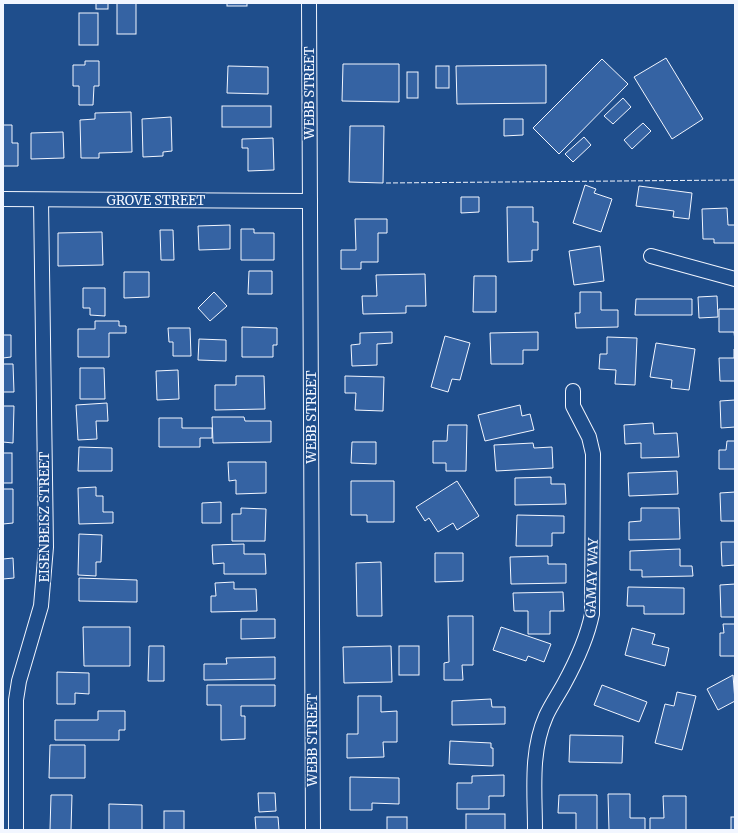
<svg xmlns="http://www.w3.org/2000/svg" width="738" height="833" font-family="Merriweather,serif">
<rect width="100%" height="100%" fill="#1f4e8c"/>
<!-- building -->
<g fill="#3563a3" stroke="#f2f6ff">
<rect x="96" y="3" width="12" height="6"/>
<rect x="117" y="3" width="19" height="31"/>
<rect x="227" y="3" width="20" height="3"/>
<rect x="79" y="13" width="19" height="32"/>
<polygon points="666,58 703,119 672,139 634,77"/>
<polygon points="602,59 628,84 559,154 533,128"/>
<polygon points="85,61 99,61 99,86 94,86 93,105 79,105 79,86 73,86 73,65 85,65"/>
<polygon points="343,64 399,64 399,102 342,101"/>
<polygon points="546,65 546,103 457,104 456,66"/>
<polygon points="228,66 268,67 268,94 227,93"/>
<rect x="436" y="66" width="13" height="22"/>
<rect x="407" y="72" width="11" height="26"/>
<polygon points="623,98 631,107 613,124 604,116"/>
<rect x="222" y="106" width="49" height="21"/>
<polygon points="131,112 132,152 99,153 99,158 81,158 80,120 95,119 95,113"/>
<polygon points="171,117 172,151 163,152 163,156 143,157 142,119"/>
<polygon points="504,119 523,119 523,135 504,136"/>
<polygon points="643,123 651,131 632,149 624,140"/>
<polygon points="3,125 12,125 12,143 18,143 18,166 3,166"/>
<polygon points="350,126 384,126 383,183 349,182"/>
<polygon points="63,132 64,158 31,159 31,133"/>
<polygon points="584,137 591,145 573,162 565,154"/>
<polygon points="273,138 274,170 248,171 248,148 242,148 242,139"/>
<polygon points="585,185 596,189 594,193 612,199 601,232 573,223"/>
<polygon points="639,186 692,193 689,219 673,217 674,211 636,206"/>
<polygon points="461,197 479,197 479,212 461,213"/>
<polygon points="507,207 533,207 533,222 538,222 538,250 532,250 532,261 508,262"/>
<polygon points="727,208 728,225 735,225 735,243 714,243 714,239 703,239 702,209"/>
<polygon points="355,219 387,219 387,233 378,233 378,262 361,262 361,269 341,269 341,250 356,250"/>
<polygon points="230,225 230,249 199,250 198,226"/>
<polygon points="241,229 254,229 254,233 274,233 274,260 241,260"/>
<polygon points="160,230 173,230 174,260 161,260"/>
<polygon points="102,232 103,265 58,266 58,233"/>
<polygon points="600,246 604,281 574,285 569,251"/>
<polygon points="249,271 272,271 272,294 248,294"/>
<polygon points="124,272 149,272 149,297 124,298"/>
<polygon points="425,274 426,306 406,306 406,313 363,314 362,296 377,296 376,275"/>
<polygon points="474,276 496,276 496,312 473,312"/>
<polygon points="83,288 105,288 105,316 90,315 90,308 83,308"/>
<polygon points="214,292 227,306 210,321 198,308"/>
<polygon points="580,292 601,292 601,310 618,310 618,327 576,328 575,313 580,313"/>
<polygon points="717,296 718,317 699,318 698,297"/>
<polygon points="636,299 692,299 692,315 635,315"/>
<polygon points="719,309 735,309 735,341 734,332 719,332"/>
<polygon points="95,321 119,321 119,326 126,326 126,333 109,333 109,357 78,357 78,329 95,329"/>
<polygon points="242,327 277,328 277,345 273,345 273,357 242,357"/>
<polygon points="168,328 190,328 191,356 173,356 173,342 169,342"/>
<polygon points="392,332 392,343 377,344 377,365 352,366 351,345 360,344 360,333"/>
<polygon points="538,332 538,350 523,350 523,364 491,364 490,333"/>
<polygon points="3,335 11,335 11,357 3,358"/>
<polygon points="445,336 470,343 460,380 452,379 448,392 431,387"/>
<polygon points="607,337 637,338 635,385 615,384 616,370 599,369 600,354 607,354"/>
<polygon points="199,339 226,340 226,361 198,360"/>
<polygon points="656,343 695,349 689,390 671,388 672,380 650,377"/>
<polygon points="734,349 735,349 735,381 720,381 719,358 734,358"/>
<polygon points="3,364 13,364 14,392 3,392"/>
<polygon points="80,368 104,368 105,399 80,399"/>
<polygon points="178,370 179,399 157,400 156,371"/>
<polygon points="236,376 264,376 265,409 215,410 215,385 236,385"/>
<polygon points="345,376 384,377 383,411 355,410 356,393 345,393"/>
<polygon points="735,400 735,427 721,428 720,401"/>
<polygon points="107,403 108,421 96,421 97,439 78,440 76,405"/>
<polygon points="520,405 522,416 530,414 534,430 485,441 478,415"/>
<polygon points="3,406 14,406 13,443 3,442"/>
<polygon points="212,417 244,417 245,421 271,421 271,442 213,443"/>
<polygon points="159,418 182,418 182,428 212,428 212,438 200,438 200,447 159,447"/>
<polygon points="653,423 654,434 677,433 679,457 641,458 641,443 625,444 624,425"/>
<polygon points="448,425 467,425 466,471 446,471 446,463 433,463 433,441 447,441"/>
<polygon points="727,441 735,441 735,469 719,469 719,450 726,450"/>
<polygon points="352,442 376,442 376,464 351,463"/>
<polygon points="533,443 534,448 552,447 553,468 496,471 494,445"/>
<polygon points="79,447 112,448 112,471 78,471"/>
<rect x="3" y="453" width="9" height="30"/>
<polygon points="228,462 266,462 266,493 236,494 236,480 229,481"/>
<polygon points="677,471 678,494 629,496 628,473"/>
<polygon points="551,477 551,484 565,484 566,504 515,505 515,478"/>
<polygon points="351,481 394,481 394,522 367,522 367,515 351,515"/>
<polygon points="457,481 479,516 457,530 453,523 438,532 429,518 425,521 416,507"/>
<polygon points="96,487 96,496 103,496 103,512 113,512 113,523 79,524 78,488"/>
<polygon points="3,489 13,489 13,523 3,524"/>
<polygon points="735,492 735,521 721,521 720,493"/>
<polygon points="221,502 221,523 202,523 202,503"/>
<polygon points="241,508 266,509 265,541 232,541 232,514 241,514"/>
<polygon points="641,508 679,508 680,539 629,540 629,522 641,521"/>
<polygon points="517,515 564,516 564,533 552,533 552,546 516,546"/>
<polygon points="79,534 102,535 101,562 96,562 96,576 78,575"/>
<polygon points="721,542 735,542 735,565 722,566"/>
<polygon points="244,544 244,554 265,554 266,574 224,574 224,563 213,564 212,545"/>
<polygon points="680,549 680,566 692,566 693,576 642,577 642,570 630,570 630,551"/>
<polygon points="435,553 463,553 463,581 435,582"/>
<polygon points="548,556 548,564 566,564 566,583 511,584 510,557"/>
<polygon points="13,558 14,578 3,579 3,559"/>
<polygon points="381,562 382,616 357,616 356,563"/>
<polygon points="79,578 137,580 137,602 79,601"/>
<polygon points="234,582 234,589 256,589 257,611 211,612 211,596 216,596 215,583"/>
<polygon points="735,584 735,617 721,617 720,585"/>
<polygon points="628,587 684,588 684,614 644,614 644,606 627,606"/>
<polygon points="563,592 564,611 550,611 550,634 528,634 528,611 514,611 513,593"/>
<polygon points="448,616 473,616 473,665 462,665 463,680 444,680 444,663 449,662"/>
<polygon points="241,619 275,619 275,638 241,639"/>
<polygon points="723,624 735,624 735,656 720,656 720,633 724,633"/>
<polygon points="83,627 130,627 130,666 84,666"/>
<polygon points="501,627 551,644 544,662 528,656 526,661 493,650"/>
<polygon points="632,628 655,634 652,644 669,648 665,666 625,655"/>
<polygon points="149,646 164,646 164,681 148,681"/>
<polygon points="391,646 392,682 344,683 343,647"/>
<rect x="399" y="646" width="20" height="29"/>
<polygon points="275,657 275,679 204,680 204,664 227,664 226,658"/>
<polygon points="57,672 89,673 89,694 75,693 75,704 57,704"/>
<polygon points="733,675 735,701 718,710 707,689"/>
<polygon points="207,685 275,685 275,706 241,706 241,716 245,716 245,739 221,740 221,705 207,705"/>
<polygon points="602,685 647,702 639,722 594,705"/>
<polygon points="677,692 696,696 682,750 655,743 665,704 674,706"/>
<polygon points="358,696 381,696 381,712 397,711 397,742 383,742 384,757 347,758 347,734 358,734"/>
<polygon points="491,699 492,707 505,707 505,724 452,725 452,701"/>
<polygon points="98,711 125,711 125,730 119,730 119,740 55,740 55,720 98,720"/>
<polygon points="570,735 623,736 622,763 569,762"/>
<polygon points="450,741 491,743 491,748 493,748 493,766 449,764"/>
<polygon points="50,745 85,745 85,778 49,778"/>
<polygon points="504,775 504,796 489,796 489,809 457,809 457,783 472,783 472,776"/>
<polygon points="350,777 399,778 399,804 372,803 372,810 350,810"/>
<polygon points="258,793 275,793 276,811 259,812"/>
<polygon points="608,794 630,794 630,818 645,818 645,830 609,830"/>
<polygon points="51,795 72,795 71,830 50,830"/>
<polygon points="559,795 597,795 597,830 576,830 576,813 558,813"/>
<polygon points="663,796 686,796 686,830 650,830 650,818 664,818"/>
<polygon points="109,804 142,805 142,830 109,830"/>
<rect x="164" y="811" width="20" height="19"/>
<rect x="466" y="814" width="39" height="16"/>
<polygon points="255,817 278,817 279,830 256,830"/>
<rect x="387" y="817" width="20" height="13"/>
<rect x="731" y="817" width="4" height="13"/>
</g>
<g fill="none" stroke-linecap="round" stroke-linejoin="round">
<!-- street casing -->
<g stroke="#f2f6ff" stroke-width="16">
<g id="street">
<polyline points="309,3 313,830"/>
<polyline points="3,199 310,201"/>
<polyline points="651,256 735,279"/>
<polyline points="16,830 16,700 19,681 41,606 46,547 41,200"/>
<path d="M535,830C535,792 530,752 546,716C551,705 558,695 564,684C576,662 587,639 592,614L593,454L589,437L573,406V391"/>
</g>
</g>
<!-- street -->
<use href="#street" stroke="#1f4e8c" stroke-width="14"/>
<!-- fence -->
<polyline stroke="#f2f6ff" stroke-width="1" stroke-dasharray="5 2" stroke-linecap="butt" points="386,183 735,180"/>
</g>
<g text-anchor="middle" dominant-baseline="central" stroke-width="3" stroke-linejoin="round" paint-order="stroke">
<!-- street labels -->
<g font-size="13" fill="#f2f6ff" stroke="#1f4e8c">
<text transform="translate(309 93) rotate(-90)">WEBB STREET</text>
<text x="156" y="200">GROVE STREET</text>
<text transform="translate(311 417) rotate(-90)">WEBB STREET</text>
<text transform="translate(44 517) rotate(-90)">EISENBEISZ STREET</text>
<text transform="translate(592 578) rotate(-88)">GAMAY WAY</text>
<text transform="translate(312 740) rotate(-90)">WEBB STREET</text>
</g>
</g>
<!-- border -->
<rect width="738" height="833" fill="none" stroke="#f2f6ff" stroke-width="8"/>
</svg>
